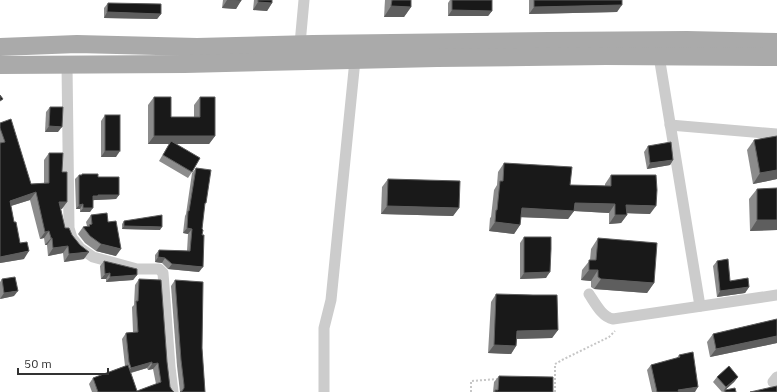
<svg xmlns="http://www.w3.org/2000/svg" width="777" height="392" font-family="'IBM Plex Sans',sans-serif">
<rect width="100%" height="100%" fill="#fff"/>
<g fill="none" stroke-linecap="round" stroke-linejoin="round">
<!-- path -->
<g stroke="#c6c6c6" stroke-width="2" stroke-dasharray="2 2" stroke-linecap="butt">
<polyline points="471,392 471,381 498,379"/>
<polyline points="555,392 555,364 562,360 609,337 615,331"/>
</g>
<!-- minor -->
<g stroke="#ccc" stroke-width="11">
<polyline points="300,44 304,0"/>
<polyline points="659,56 700,306"/>
<polyline points="67,64 69,228 72,238 80,248 93,257 137,269 159,269 163,273 170,367 173,392"/>
<polyline points="670,125 777,134"/>
<path d="M589,294C595,303 602,317 613,319L777,295"/>
<polyline points="773,382 777,377"/>
<polyline points="324,392 324,328 331,300 355,60"/>
</g>
<!-- primary -->
<g stroke="#aaa" stroke-width="18">
<polyline points="0,47 77,44 197,47 313,44 549,41 687,40 777,42"/>
<polyline points="0,65 185,64 437,58 606,56 777,57"/>
</g>
</g>
<!-- wall -->
<g fill="#8c8c8c" fill-rule="evenodd">
<polygon points="223,0 241,0 236,9 222,8"/>
<polygon points="254,0 272,0 272,3 267,11 253,10"/>
<polygon points="385,0 411,0 411,7 404,17 384,17"/>
<polygon points="450,0 492,0 492,11 488,16 448,16 448,3"/>
<polygon points="529,0 622,0 617,12 529,14"/>
<polygon points="108,3 161,14 157,19 104,18 104,8"/>
<polygon points="154,97 171,117 194,117 194,105 200,97 215,136 209,144 176,144 192,172 188,178 159,161 169,144 148,144 148,105"/>
<polygon points="50,107 58,132 45,132 46,112"/>
<polygon points="105,115 116,157 101,157 101,121"/>
<polygon points="0,123 31,184 44,183 44,160 49,153 62,172 62,209 61,209 65,228 72,235 84,259 64,262 63,253 48,256 47,245 45,245 44,238 40,239 30,200 11,206 14,222 24,259 0,263"/>
<polygon points="777,136 777,179 753,184 747,150 754,140"/>
<polygon points="648,146 673,160 670,165 647,169 644,152"/>
<polygon points="504,163 570,185 605,186 605,184 611,175 650,214 627,213 627,215 621,223 609,224 609,213 574,211 568,219 521,217 520,225 514,234 489,231 490,218 491,217 494,190 497,185 498,172"/>
<polygon points="196,168 204,205 202,229 199,272 168,269 162,263 155,262 155,255 159,250 187,251 188,234 183,233 185,216 186,214 192,173"/>
<polygon points="82,174 98,177 119,195 116,199 96,200 93,200 90,212 80,212 80,209 76,209 75,179 79,175 82,175"/>
<polygon points="388,179 459,208 453,216 381,214 382,187"/>
<polygon points="777,188 777,230 750,231 749,199 757,189"/>
<polygon points="91,215 108,222 116,256 96,251 85,243 78,234 83,227 87,226 86,222"/>
<polygon points="124,221 160,230 122,229 122,224"/>
<polygon points="524,237 551,249 551,250 546,278 520,279 520,243"/>
<polygon points="598,238 654,283 647,293 594,289 591,287 591,281 581,280 582,270 590,260 591,249"/>
<polygon points="104,261 137,275 133,280 106,282 106,279 101,279 100,266"/>
<polygon points="717,261 730,281 749,287 745,293 717,297 713,266"/>
<polygon points="2,279 14,296 0,299 0,282"/>
<path d="M139,279L167,362L170,387L172,390L174,392H92L89,384L93,378L125,366L122,339L126,333L133,332L132,307L134,305L135,285ZM147,368L148,370L153,369L156,384L137,391L131,373Z"/>
<polygon points="175,280 202,348 205,392 180,392 177,366 171,286"/>
<polygon points="496,294 558,330 552,338 517,339 516,346 511,354 488,353 491,302"/>
<polygon points="777,319 777,343 710,357 707,342 713,334"/>
<polygon points="679,355 695,392 652,392 647,370 651,365 677,358"/>
<polygon points="499,376 553,392 493,392 494,382"/>
<polygon points="717,377 738,377 734,382 725,390 736,392 723,392 724,391 722,392 713,382"/>
</g>
<!-- shaded-wall -->
<g fill="#5e5e5e">
<polygon points="227,0 241,1 236,9 222,8"/>
<polygon points="258,2 272,3 267,11 253,10"/>
<polygon points="622,5 617,12 529,14 534,7"/>
<polygon points="391,6 411,7 404,17 384,17"/>
<polygon points="452,10 492,11 488,16 448,16"/>
<polygon points="107,12 161,14 157,19 104,18"/>
<polygon points="49,126 62,127 58,132 45,132"/>
<polygon points="154,136 215,136 209,144 148,144"/>
<polygon points="105,151 120,151 116,157 101,157"/>
<polygon points="673,160 670,165 647,169 650,163"/>
<polygon points="777,170 777,179 753,184 760,173"/>
<polygon points="36,192 30,200 4,208 10,201"/>
<polygon points="98,195 119,195 116,199 96,200 95,200 89,201 93,196"/>
<polygon points="59,202 67,202 62,209 54,209"/>
<polygon points="575,203 615,204 609,213 574,211 568,219 516,217 522,208"/>
<polygon points="83,204 80,209 76,209 79,205"/>
<polygon points="626,205 656,206 650,214 620,213"/>
<polygon points="387,206 459,208 453,216 381,214"/>
<polygon points="83,208 93,208 90,212 80,212"/>
<polygon points="615,215 627,215 621,223 609,224"/>
<polygon points="757,220 777,220 777,230 750,231"/>
<polygon points="495,222 520,225 514,234 489,231"/>
<polygon points="124,226 162,227 160,230 122,229"/>
<polygon points="187,228 192,229 188,234 183,233"/>
<polygon points="49,231 44,238 40,239 45,232"/>
<polygon points="51,238 52,238 47,245 45,245"/>
<polygon points="101,244 121,249 116,256 96,251"/>
<polygon points="68,246 63,253 48,256 53,248"/>
<polygon points="29,251 24,259 0,263 0,257"/>
<polygon points="89,252 84,259 64,262 69,254"/>
<polygon points="158,257 165,258 162,263 155,262"/>
<polygon points="172,264 203,267 199,272 168,269"/>
<polygon points="589,270 598,270 591,281 581,280"/>
<polygon points="550,272 546,278 520,279 524,273"/>
<polygon points="110,273 106,279 101,279 105,274"/>
<polygon points="137,275 133,280 106,282 110,277"/>
<polygon points="601,279 654,283 647,293 594,289"/>
<polygon points="749,287 745,293 717,297 720,291"/>
<polygon points="18,291 14,296 0,299 4,293"/>
<polygon points="558,330 552,338 511,339 517,331"/>
<polygon points="777,336 777,343 710,357 716,349"/>
<polygon points="494,345 516,346 511,354 488,353"/>
<polygon points="152,362 147,368 126,374 131,368"/>
<polygon points="158,363 153,369 148,370 152,364"/>
<polygon points="738,377 734,382 723,392 726,387"/>
<polygon points="698,387 695,392 677,392 678,390"/>
</g>
<!-- building -->
<g fill="#191919" stroke="#5e5e5e">
<polygon points="227,0 241,0 241,1"/>
<polygon points="258,0 272,0 272,3 258,2"/>
<polygon points="392,0 411,0 411,7 391,6"/>
<polygon points="452,0 492,0 492,11 452,10"/>
<polygon points="534,0 622,0 622,5 534,7"/>
<polygon points="108,3 161,4 161,14 107,12"/>
<polygon points="0,95 3,99 0,101"/>
<polygon points="154,97 171,97 171,117 200,117 200,97 215,97 215,136 154,136"/>
<polygon points="50,107 63,107 62,127 49,126"/>
<rect x="105" y="115" width="15" height="36"/>
<polygon points="11,119 31,184 49,183 49,153 63,153 62,172 67,172 67,202 59,202 65,228 69,228 72,235 80,245 89,252 69,254 68,246 53,248 52,238 51,238 49,231 45,232 36,192 10,201 14,222 16,222 20,243 27,242 29,251 0,257 0,143 5,142 0,128 0,123"/>
<polygon points="777,136 777,170 760,173 754,140"/>
<polygon points="171,141 200,158 192,172 163,155"/>
<polygon points="671,142 673,160 650,163 648,146"/>
<polygon points="504,163 572,167 570,185 611,186 611,175 656,175 657,190 656,206 626,205 627,215 615,215 615,204 575,203 574,211 522,208 520,225 495,222 496,210 497,210 500,181 503,181"/>
<polygon points="196,168 211,170 206,203 205,203 202,229 203,230 202,235 204,235 203,267 172,264 165,258 158,257 159,250 190,251 192,229 187,228 188,211 189,211"/>
<polygon points="82,174 98,174 98,177 119,177 119,195 98,195 98,196 93,196 93,208 83,208 83,204 79,205 79,175 82,175"/>
<polygon points="388,179 460,181 459,208 387,206"/>
<polygon points="777,188 777,220 757,220 757,189"/>
<polygon points="107,213 108,222 116,221 121,249 101,244 90,236 83,227 90,226 89,225 92,224 91,215"/>
<polygon points="162,215 162,227 124,226 124,221"/>
<polygon points="524,237 551,237 551,249 550,272 524,273"/>
<polygon points="598,238 657,243 654,283 601,279 598,277 598,270 589,270 589,260 596,260"/>
<polygon points="728,259 730,281 748,278 749,287 720,291 717,261"/>
<polygon points="104,261 137,269 137,275 110,277 110,273 105,274"/>
<polygon points="15,277 18,291 4,293 2,279"/>
<polygon points="139,279 161,280 167,362 170,387 172,390 174,392 98,392 93,378 128,365 137,391 161,382 158,363 152,364 152,362 131,368 129,362 126,333 138,332 136,301 138,301"/>
<polygon points="175,280 203,282 202,348 205,392 180,392 182,391 184,388 184,385 181,360"/>
<polygon points="496,294 533,295 557,295 558,330 517,331 516,346 494,345"/>
<polygon points="777,319 777,336 716,349 713,334"/>
<polygon points="693,352 698,387 678,390 679,392 657,392 651,365 680,357 679,355"/>
<polygon points="729,366 738,377 726,387 717,377"/>
<polygon points="499,376 553,377 553,392 495,392 495,390 498,390"/>
<polygon points="777,386 777,392 750,392"/>
<polygon points="735,388 736,392 725,392 725,390"/>
</g>
<!-- scale -->
<path d="M18 368v6h90v-6" fill="none" stroke="#323232" stroke-width="2"/>
<text x="24" y="368" font-size="12" fill="#323232" stroke="#ffffff" stroke-width="3" paint-order="stroke">50 m</text>
</svg>
